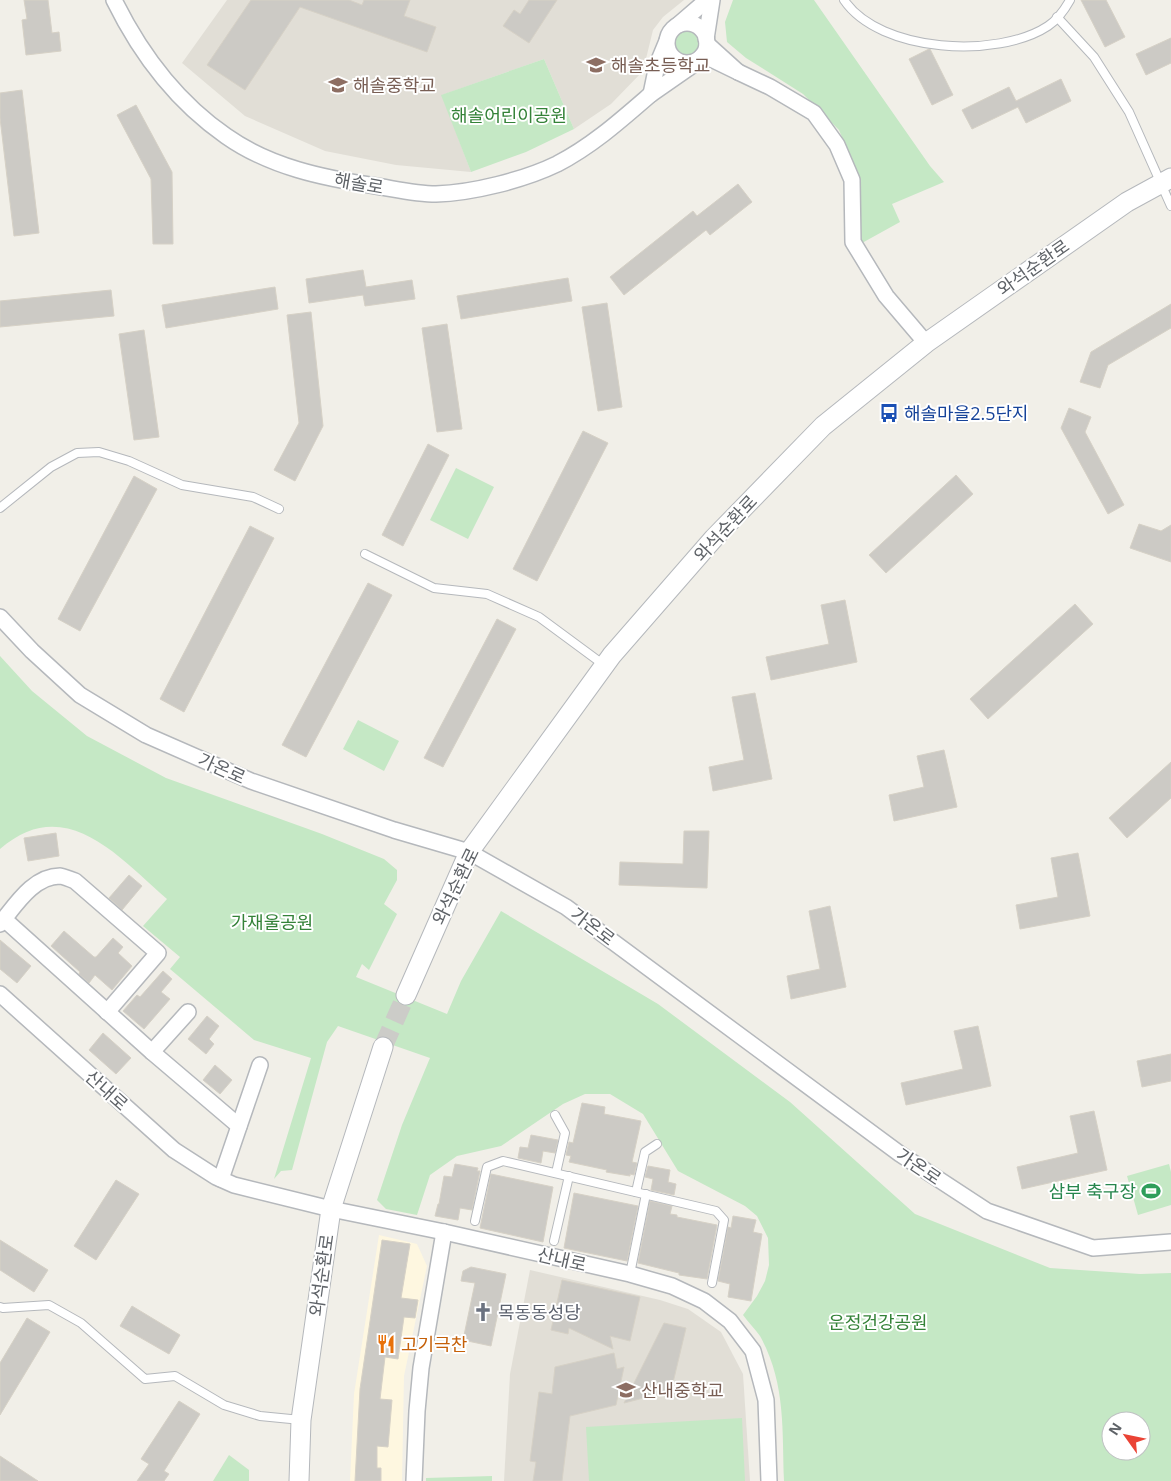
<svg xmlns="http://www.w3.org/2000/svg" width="1171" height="1481" font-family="'Open Sans','Noto Sans KR',sans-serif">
<rect width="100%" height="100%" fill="#f1efe8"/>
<!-- commercial -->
<polygon fill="#fef7e0" points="379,1235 417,1244 427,1266 404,1376 402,1481 350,1481 354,1394"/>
<!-- education -->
<g fill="#e1ded6">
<polygon points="227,0 684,0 663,17 653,30 643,71 611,104 574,129 544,59 442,95 471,172 396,165 325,151 245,116 182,63"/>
<polygon points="530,1270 660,1300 688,1309 721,1332 743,1374 750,1481 504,1481 510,1374"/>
</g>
<!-- green -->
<g fill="#c5e8c5" fill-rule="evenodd">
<polygon points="733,0 814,0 930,166 944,182 892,204 900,222 862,243 850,157 839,130 803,94 746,58 727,42 725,22"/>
<circle cx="687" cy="43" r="14"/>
<polygon points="544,59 574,129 526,152 471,172 441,95"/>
<polygon points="456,468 494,487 468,539 430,520"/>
<path d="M0,656L32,691L87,736L166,778L322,834L384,859L397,870V880L384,904L397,914L369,970L362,964L356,977L447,1014L461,981L501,911L658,1004L790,1102L915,1214L1050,1268L1140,1274L1171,1273V1481H784C782,1430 786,1383 760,1336C755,1329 748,1322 743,1315L757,1296L765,1281L769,1265L768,1238L757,1216L745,1206L678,1171L643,1114L610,1094H585L563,1104L501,1146L457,1156L430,1175L417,1215L386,1209L377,1200L402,1125L430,1058L338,1026L327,1042L292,1170L281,1171L274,1179L311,1058L254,1040L170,969L180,957L143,926L167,899C119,857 65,792 0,849ZM1111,1421H1141V1451H1111Z"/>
<polygon points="358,720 399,741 384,771 343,749"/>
<polygon points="1169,1164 1171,1172 1171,1205 1138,1215 1127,1176"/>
<polygon points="742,1418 745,1481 589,1481 586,1427"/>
<polygon points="229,1455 249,1470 249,1481 213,1481"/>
<polygon points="492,1476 492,1481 426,1481 426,1478"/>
</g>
<!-- building -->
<g fill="#cccac5" stroke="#d6d1c6">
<polygon points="24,0 48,0 52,33 59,32 61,51 26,55 22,20 27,19"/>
<polygon points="251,0 349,0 362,5 364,0 410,0 404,16 436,27 427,52 300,7 245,90 207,65"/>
<polygon points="529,0 557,0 529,43 503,26 514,10 520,14"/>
<polygon points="1081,0 1106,0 1125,37 1105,47"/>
<polygon points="1171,38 1171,63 1146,75 1136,54"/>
<polygon points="929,49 930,49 953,95 932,105 909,59"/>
<polygon points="1061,79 1071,101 1026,123 1018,107 972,129 962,110 1009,87 1016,101"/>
<polygon points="22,90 39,233 14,236 0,118 0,93"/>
<polygon points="136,105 172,172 173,244 153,244 151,179 117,115"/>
<polygon points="738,184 752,202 710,235 706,230 624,295 610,277 693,211 697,216"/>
<polygon points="363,270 366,287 412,280 415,299 365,306 363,295 309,303 306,279"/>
<polygon points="568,278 572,301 461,319 457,296"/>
<polygon points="275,287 278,309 166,328 162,305"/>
<polygon points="111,290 114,316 0,327 0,301"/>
<polygon points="607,303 622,407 598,411 582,307"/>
<polygon points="1171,304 1171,328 1108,365 1100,388 1080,382 1091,352"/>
<polygon points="311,312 323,426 295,481 274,470 299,423 287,315"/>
<polygon points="447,324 462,429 437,432 422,328"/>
<polygon points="144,330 159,437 134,440 119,334"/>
<polygon points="1069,408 1091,417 1085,432 1124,505 1108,514 1061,428"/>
<polygon points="583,431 608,443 537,581 513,569"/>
<polygon points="428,444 449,455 403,546 382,535"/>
<polygon points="956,475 973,494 886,573 869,555"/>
<polygon points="134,476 157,489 80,631 58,619"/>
<polygon points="1139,524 1161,531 1171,525 1171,562 1130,548"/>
<polygon points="250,526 274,538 184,712 160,699"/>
<polygon points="368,583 392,595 306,757 282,745"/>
<polygon points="845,600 857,662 771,680 766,657 829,644 821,605"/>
<polygon points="1075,604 1093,624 988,719 970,699"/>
<polygon points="497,619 516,629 443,767 424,758"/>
<polygon points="755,693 772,779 713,791 709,767 744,760 732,697"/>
<polygon points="944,750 957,807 894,821 889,795 924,787 917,756"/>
<polygon points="1171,762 1171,798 1127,838 1109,818"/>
<polygon points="684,831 709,831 707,888 619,885 620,862 683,864"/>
<polygon points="56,833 59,856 28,861 24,838"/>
<polygon points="1078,853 1090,916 1020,929 1016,905 1058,897 1051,858"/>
<polygon points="129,875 142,886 122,910 109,898"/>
<polygon points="830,906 846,987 791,999 787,976 820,969 809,911"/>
<polygon points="64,931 94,957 96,957 113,938 123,947 118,953 132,966 112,990 95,975 89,983 79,974 80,972 51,946"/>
<polygon points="0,940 31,966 17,983 0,969"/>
<polygon points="163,971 172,979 161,992 170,999 144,1029 123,1011 137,995 140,997"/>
<polygon points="207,1016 219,1026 209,1039 214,1044 206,1054 188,1039"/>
<polygon points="978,1026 991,1086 906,1105 901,1083 963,1069 954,1031"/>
<polygon points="103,1033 131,1058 116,1074 89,1050"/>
<polygon points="1171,1054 1171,1081 1142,1087 1137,1061"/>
<polygon points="215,1065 232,1080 220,1094 203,1080"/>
<polygon points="582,1103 605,1107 604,1114 641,1121 632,1162 637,1163 634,1175 630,1174 630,1176 606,1172 607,1170 569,1162 571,1156 566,1155 569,1142 573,1143"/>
<polygon points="1094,1111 1107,1170 1022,1189 1017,1167 1078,1153 1070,1116"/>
<polygon points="531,1135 558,1140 555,1153 543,1151 541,1163 518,1158 520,1147 528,1148"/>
<polygon points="455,1164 478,1168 477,1171 480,1171 472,1210 460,1208 458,1220 435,1216 438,1204 439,1204 444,1176 452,1177"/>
<polygon points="648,1166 670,1170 668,1182 676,1184 674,1195 651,1190 653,1179 645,1177"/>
<polygon points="491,1174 553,1187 543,1242 480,1228"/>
<polygon points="116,1180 139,1194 96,1260 74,1246"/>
<polygon points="574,1193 638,1206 627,1261 564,1248"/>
<polygon points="650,1201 672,1206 670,1214 677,1215 677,1217 717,1225 707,1279 679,1275 679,1273 638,1263"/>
<polygon points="733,1216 756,1220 753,1232 762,1234 751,1301 728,1297 730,1284 718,1281 728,1227 731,1228"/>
<polygon points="0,1240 48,1270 34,1292 0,1270"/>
<polygon points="382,1240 410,1244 401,1298 418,1300 415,1318 404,1317 398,1359 385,1357 380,1399 392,1400 388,1447 377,1446 377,1468 381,1468 381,1481 355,1481 360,1389"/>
<polygon points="471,1267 506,1274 491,1346 463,1340 475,1283 461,1281 463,1271"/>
<polygon points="562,1280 640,1297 630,1341 610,1336 613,1349 569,1328 568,1334 551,1330"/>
<polygon points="132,1306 180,1335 169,1354 120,1326"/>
<polygon points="27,1318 50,1332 0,1415 0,1363"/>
<polygon points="664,1323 686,1328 671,1391 624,1403"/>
<polygon points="614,1353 617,1369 624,1367 616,1405 570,1416 562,1481 533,1481 536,1462 530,1461 539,1392 552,1394 555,1367"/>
<polygon points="179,1401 200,1414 164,1471 169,1474 164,1481 137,1481 149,1464 141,1459"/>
<polygon points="0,1456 38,1481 0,1481"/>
</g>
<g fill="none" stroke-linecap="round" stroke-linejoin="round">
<!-- tertiary-tunnel -->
<polyline stroke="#ccccc8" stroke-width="19" stroke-dasharray="19 9" stroke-linecap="butt" points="383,1047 406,995"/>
<!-- service casing -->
<g stroke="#b5b8bc" stroke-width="10">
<g id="service">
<path d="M844,0C880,53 998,59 1048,26C1057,20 1065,9 1070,0"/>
<polyline points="1057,17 1094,57 1129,112 1171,206"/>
<polyline points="0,508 51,467 77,453 99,452 129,461 182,485 253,497 279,509"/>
<polyline points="365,554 434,588 487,594 539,617 604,665"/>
<polyline points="555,1115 565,1133 556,1173"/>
<polyline points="636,1192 645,1152 657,1144"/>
<polyline points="475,1221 487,1167 503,1161 716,1211 724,1220 712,1283"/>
<polyline points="554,1241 569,1176"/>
<polyline points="630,1274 646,1194"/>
<polyline points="0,1307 3,1308 49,1305 81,1323 145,1379 175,1376 224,1405 260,1416 301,1420"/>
</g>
</g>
<!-- minor casing -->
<g stroke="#b5b8bc" stroke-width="18">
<g id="minor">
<path d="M114,0C140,53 177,102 226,136C270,167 323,178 376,186C395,189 416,194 436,194C472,193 524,180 557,164C592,146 621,120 651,94"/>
<circle cx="687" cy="43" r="20"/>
<polyline points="678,25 707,0"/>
<polyline points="706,39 712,0"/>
<polyline points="667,41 657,65 651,94 697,62 703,55 738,72 707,44"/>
<polyline points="738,72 770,87 814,113 837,145 852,180 853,242 886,296 926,343"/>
<polyline points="0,617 32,651 80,695 146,735 251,781 394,830 469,852 566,907 900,1154 987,1211 1093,1248 1171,1242"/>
<polyline points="4,919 152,1052 239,1126"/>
<path d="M0,924C15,906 33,876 60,876C65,877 70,879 75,881L158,953L107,1012"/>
<polyline points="0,994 174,1150 216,1177 234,1185 331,1209 444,1232 630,1274 672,1286 704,1301 730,1321 753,1351 766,1400 769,1481"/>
<polyline points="152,1052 188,1012"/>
<polyline points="221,1179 260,1065"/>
<polyline points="414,1481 417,1411 421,1368 444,1232"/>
</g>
</g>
<!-- tertiary casing -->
<g stroke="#b5b8bc" stroke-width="21">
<g id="tertiary">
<polyline points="406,995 469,852 612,655 714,538 823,426 926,343 1127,202 1171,178"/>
<polyline points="299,1481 301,1420 331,1209 383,1047"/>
</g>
</g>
<!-- service -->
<use href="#service" stroke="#fff" stroke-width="8"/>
<!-- minor -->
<use href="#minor" stroke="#fff" stroke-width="15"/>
<!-- tertiary -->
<use href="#tertiary" stroke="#fff" stroke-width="19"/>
</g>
<!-- icons -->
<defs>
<g id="school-bare" transform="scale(1.5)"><path d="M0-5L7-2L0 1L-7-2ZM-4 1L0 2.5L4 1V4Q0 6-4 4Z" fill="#8d6e63" stroke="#fff" stroke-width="2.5" paint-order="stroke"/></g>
<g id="bus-bare" transform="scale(1.5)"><path d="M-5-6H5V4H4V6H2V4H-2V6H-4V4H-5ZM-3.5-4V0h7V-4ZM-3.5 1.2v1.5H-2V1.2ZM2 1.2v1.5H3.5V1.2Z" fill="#1a4fb4" stroke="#fff" stroke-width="2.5" paint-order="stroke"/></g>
<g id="stadium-bare" transform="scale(1.5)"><path d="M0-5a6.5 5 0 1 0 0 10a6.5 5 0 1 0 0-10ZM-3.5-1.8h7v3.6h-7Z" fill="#2e9e5b" stroke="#fff" stroke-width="2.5" paint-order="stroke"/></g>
<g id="church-bare" transform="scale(1.5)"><path d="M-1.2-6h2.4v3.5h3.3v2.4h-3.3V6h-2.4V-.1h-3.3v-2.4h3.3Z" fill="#6b7280" stroke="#fff" stroke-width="2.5" paint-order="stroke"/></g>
<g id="restaurant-bare" transform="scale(1.5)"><path d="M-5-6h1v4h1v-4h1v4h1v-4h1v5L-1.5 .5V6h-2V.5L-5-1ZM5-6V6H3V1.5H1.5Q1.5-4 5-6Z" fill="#e8710a" stroke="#fff" stroke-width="2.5" paint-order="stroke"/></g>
</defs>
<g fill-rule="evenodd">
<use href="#school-bare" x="596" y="65"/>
<use href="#school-bare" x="338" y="85"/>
<use href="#bus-bare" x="889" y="413"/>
<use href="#stadium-bare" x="1151" y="1191"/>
<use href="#church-bare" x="483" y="1312"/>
<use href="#restaurant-bare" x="386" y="1344"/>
<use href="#school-bare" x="626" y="1390"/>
</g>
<g text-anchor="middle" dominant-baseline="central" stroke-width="4" stroke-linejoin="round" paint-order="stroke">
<!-- education labels -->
<g font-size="18" fill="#785e54" stroke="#fff" text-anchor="start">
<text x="611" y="65">해솔초등학교</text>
<text x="353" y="85">해솔중학교</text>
<text x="641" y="1390">산내중학교</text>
</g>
<!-- park labels -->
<g font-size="18" fill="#348238" stroke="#fff">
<text x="509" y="115">해솔어린이공원</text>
<text x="272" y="922">가재울공원</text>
<text x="878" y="1322">운정건강공원</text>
</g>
<!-- street labels -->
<g font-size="18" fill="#5f6368" stroke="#fff">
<text transform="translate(359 183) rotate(10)">해솔로</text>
<text transform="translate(1033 267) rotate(-35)">와석순환로</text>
<text transform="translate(725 528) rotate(-47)">와석순환로</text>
<text transform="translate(222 768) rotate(24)">가온로</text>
<text transform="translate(455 886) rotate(-64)">와석순환로</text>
<text transform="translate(593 926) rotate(37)">가온로</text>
<text transform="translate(107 1090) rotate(42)">산내로</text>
<text transform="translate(919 1166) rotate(34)">가온로</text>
<text transform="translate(562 1259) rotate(13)">산내로</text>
<text transform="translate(321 1275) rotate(-82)">와석순환로</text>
</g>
<!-- transit labels -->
<g font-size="18" fill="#164399" stroke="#fff" text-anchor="start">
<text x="904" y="413">해솔마을2.5단지</text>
</g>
<!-- leisure labels -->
<g font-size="18" fill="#27864d" stroke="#fff" text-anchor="end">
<text x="1136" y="1191">삼부 축구장</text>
</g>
<!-- worship labels -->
<g font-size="18" fill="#5b616d" stroke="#fff" text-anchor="start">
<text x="498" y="1312">목동동성당</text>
</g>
<!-- food labels -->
<g font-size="18" fill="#c56008" stroke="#fff" text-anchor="start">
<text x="401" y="1344">고기극찬</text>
</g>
</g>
<!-- north arrow -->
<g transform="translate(1126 1436) rotate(303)"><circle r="24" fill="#ffffff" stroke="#bfc1c3"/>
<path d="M0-4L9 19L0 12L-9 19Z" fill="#ea4335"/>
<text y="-8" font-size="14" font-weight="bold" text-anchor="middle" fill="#5f6368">N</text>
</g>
</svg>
